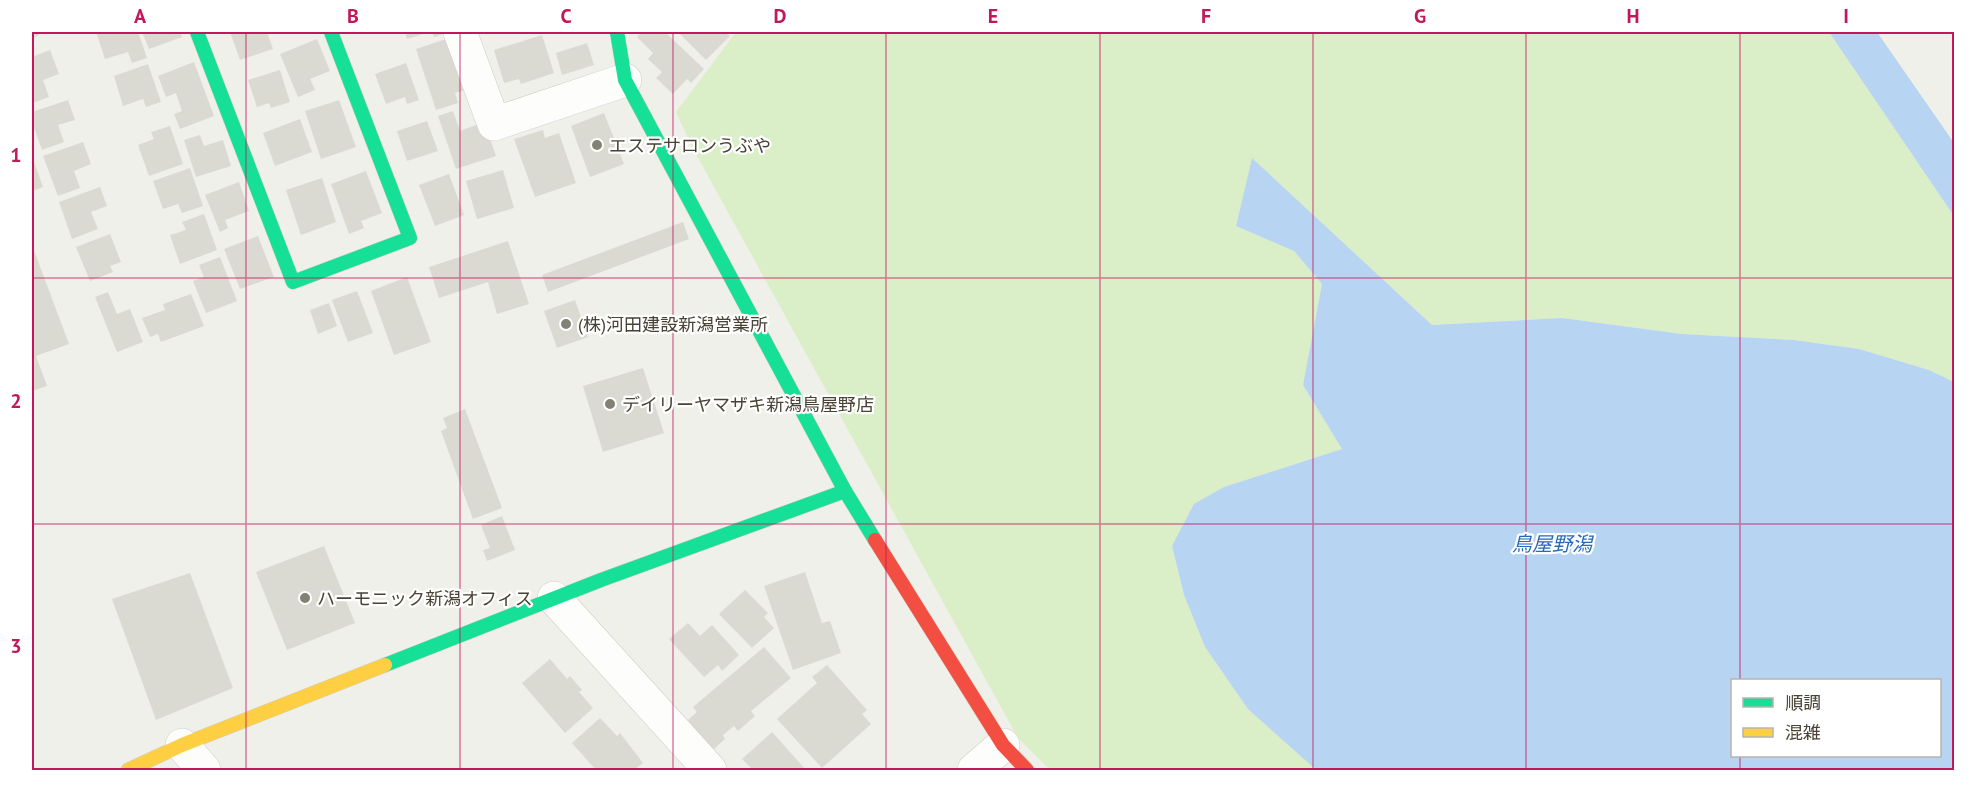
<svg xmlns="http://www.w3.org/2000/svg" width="1986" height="802" font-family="'PT Sans','Noto Sans JP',sans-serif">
<rect width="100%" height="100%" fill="#f0f0ea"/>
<!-- green -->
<polygon fill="#daeec8" points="736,32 1829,32 1954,216 1954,382 1929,370 1859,349 1794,340 1682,334 1562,318 1432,325 1252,158 1236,226 1294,251 1322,284 1303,385 1342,449 1224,487 1172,546 1184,595 1205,647 1248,709 1319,770 1050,770 1018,738 692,147 676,112"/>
<!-- water -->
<g fill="#b7d4f2" fill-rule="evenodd">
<polygon points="1829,32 1877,32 1954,143 1954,216"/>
<path d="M1252,158L1432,325L1562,318L1682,334L1794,340L1859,349L1929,370L1954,382V770H1319L1313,767L1248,709L1205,647L1184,595L1172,546L1194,504L1224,487L1342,449L1303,385L1322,284L1294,251L1236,226ZM1732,680H1940V756H1732Z"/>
</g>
<!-- building -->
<g fill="#dad9d2">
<polygon points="32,32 38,32 39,35 32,38"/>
<polygon points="96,32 138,32 147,58 132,63 128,52 105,59"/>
<polygon points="142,32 180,32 182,37 149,49"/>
<polygon points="230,32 267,32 273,49 240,60"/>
<polygon points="405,32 429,32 407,39"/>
<polygon points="432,32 450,32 434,37"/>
<polygon points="642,32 665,32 704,69 691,83 687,79 673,94 656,78 662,72 648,59 653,53 637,37"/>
<polygon points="678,32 724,32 730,36 706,60"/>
<polygon points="542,35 554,73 521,84 519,79 504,83 494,50"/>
<polygon points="452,37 468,89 455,93 458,103 436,110 416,49"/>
<polygon points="317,39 330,71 310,79 315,90 298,97 280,54"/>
<polygon points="587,43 594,65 562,75 556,53"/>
<polygon points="50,50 59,74 43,80 49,97 32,103 32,57"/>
<polygon points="194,62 214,116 180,129 174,114 182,111 176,93 166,97 158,76"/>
<polygon points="406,63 419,100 407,104 405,97 386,104 375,74"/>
<polygon points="148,64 161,102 146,107 143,99 123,106 114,76"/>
<polygon points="280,70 290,102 271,108 269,103 257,107 248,80"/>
<polygon points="68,100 75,120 58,125 64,142 42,150 32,122 32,112"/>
<polygon points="339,100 356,147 321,159 305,111"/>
<polygon points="453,111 460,131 484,122 496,156 456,169 438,116"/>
<polygon points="604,113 624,164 590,177 571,126"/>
<polygon points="300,119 312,152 275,166 263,133"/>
<polygon points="427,121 438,151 407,161 397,131"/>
<polygon points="170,126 183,164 149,176 138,145 154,139 151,132"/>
<polygon points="543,130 545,138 559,133 576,183 535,197 514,139"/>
<polygon points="200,135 204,146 223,140 231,166 196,177 184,140"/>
<polygon points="83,142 91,164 74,171 80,188 58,196 43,156"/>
<polygon points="32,156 43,187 32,191"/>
<polygon points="190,168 203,206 182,213 178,204 163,209 153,181"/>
<polygon points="503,170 514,208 477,219 466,181"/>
<polygon points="366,171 382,213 361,221 364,228 349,234 331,184"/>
<polygon points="449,174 464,215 435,226 419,185"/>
<polygon points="322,178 336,222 301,235 286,190"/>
<polygon points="239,182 249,211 225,220 228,228 220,232 205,195"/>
<polygon points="100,187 107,206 91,212 98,229 72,239 59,202"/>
<polygon points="204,214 217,250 180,264 170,235 186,230 182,222"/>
<polygon points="683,222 689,239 548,292 542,275"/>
<polygon points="110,234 121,262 110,266 113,272 90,281 76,247"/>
<polygon points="258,236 274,277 240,289 224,249"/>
<polygon points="508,241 529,304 497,314 488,282 439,298 429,267"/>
<polygon points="32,245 69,344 36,356 47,386 32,391"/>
<polygon points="220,257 237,301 206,313 193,281 204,277 199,265"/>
<polygon points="407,277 431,342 394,355 371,291"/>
<polygon points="357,291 373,333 348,342 332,300"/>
<polygon points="108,292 117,314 130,309 143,342 117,352 95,297"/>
<polygon points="191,294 204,326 161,342 158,334 150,337 142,318 165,310 163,304"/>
<polygon points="575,300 588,337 557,348 544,311"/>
<polygon points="329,303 337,326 318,334 310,310"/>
<polygon points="643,368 664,433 603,452 583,386"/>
<polygon points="465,409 502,508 473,519 441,431 447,428 443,418"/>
<polygon points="502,516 515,550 487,561 483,550 490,548 481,525"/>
<polygon points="324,546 355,623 287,650 256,572"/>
<polygon points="805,572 822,623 830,621 841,653 793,670 764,586"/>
<polygon points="190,573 233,688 156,720 112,599"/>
<polygon points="745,590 768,613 764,617 774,628 752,648 719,614"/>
<polygon points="688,623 700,636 712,625 739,655 722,671 718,665 704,677 669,639"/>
<polygon points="764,647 791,678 751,711 755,716 738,731 734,726 723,735 725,739 713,750 688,720 697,712 693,707"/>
<polygon points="550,659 567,679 570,676 582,690 579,692 593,708 565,733 522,683"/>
<polygon points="827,665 867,710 862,714 871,724 822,768 777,719 817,683 812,677"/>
<polygon points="600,718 617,736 620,733 643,763 634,770 596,770 572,743"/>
<polygon points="772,732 806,770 753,770 742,759"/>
</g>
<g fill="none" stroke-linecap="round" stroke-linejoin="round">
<!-- street casing -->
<g stroke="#cfcec7" stroke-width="34">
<g id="street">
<polyline points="460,32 494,124 625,80"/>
<polyline points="554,598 710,770"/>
<polyline points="182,745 204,770"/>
<polyline points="974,770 1003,745"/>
</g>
</g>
<!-- fast casing -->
<g stroke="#d0cec0" stroke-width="15">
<g id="fast">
<polyline points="197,32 293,282 410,238 331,32"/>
<polyline points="617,32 625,80 845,491 875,540"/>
<polyline points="385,665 601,580 845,491"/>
</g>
</g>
<!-- slow casing -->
<g stroke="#d0cec0" stroke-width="15">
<polyline id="slow" points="128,770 182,745 385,665"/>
</g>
<!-- jam casing -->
<g stroke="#d0cec0" stroke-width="15">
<polyline id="jam" points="875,540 1003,745 1027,770"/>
</g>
<!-- street -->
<use href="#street" stroke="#fdfdfc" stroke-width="33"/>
<!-- fast -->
<use href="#fast" stroke="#16e098" stroke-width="14"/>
<!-- slow -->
<use href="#slow" stroke="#ffcf43" stroke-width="14"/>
<!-- jam -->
<use href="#jam" stroke="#f24e42" stroke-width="14"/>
</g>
<!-- grid -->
<path fill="none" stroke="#c2185b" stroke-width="1.5" stroke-opacity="0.55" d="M246,32V770M460,32V770M673,32V770M886,32V770M1100,32V770M1313,32V770M1526,32V770M1740,32V680M32,278H1954M32,524H1954M1740,756V770"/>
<!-- markers -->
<g fill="#838074" stroke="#fff" stroke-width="2">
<circle cx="597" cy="145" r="6"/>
<circle cx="566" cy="324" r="6"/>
<circle cx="610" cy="404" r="6"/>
<circle cx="305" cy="598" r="6"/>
</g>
<g text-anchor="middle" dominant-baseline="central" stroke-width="4.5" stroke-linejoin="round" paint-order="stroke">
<!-- poi labels -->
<g font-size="18" fill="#484335" stroke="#fff" text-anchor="start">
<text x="609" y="145">エステサロンうぶや</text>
<text x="578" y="324">(株)河田建設新潟営業所</text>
<text x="622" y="404">デイリーヤマザキ新潟鳥屋野店</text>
<text x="317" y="598">ハーモニック新潟オフィス</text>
</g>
<!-- water labels -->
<g font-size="20" font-style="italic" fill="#256bbc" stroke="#fff">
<text x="1552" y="544">鳥屋野潟</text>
</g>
</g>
<!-- border -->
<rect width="1986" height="802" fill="none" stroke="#ffffff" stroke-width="66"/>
<!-- legend -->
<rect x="1731" y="679" width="210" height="78" fill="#ffffff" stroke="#b6b4ae" stroke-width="1.5"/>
<rect x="1743" y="698" width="30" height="9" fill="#16e098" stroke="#b6b4ae" stroke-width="1.5"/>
<text x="1785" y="709" font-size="18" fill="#484335">順調</text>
<rect x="1743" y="728" width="30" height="9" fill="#ffcf43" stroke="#b6b4ae" stroke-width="1.5"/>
<text x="1785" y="739" font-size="18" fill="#484335">混雑</text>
<rect x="33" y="33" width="1920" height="736" fill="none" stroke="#c2185b" stroke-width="2"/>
<g font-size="20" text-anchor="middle" font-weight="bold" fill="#c2185b">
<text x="140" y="23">A</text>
<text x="353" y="23">B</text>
<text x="566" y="23">C</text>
<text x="780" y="23">D</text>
<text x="993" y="23">E</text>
<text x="1206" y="23">F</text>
<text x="1420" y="23">G</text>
<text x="1633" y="23">H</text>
<text x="1846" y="23">I</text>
<text x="16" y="162">1</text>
<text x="16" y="408">2</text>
<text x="16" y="653">3</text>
</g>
</svg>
